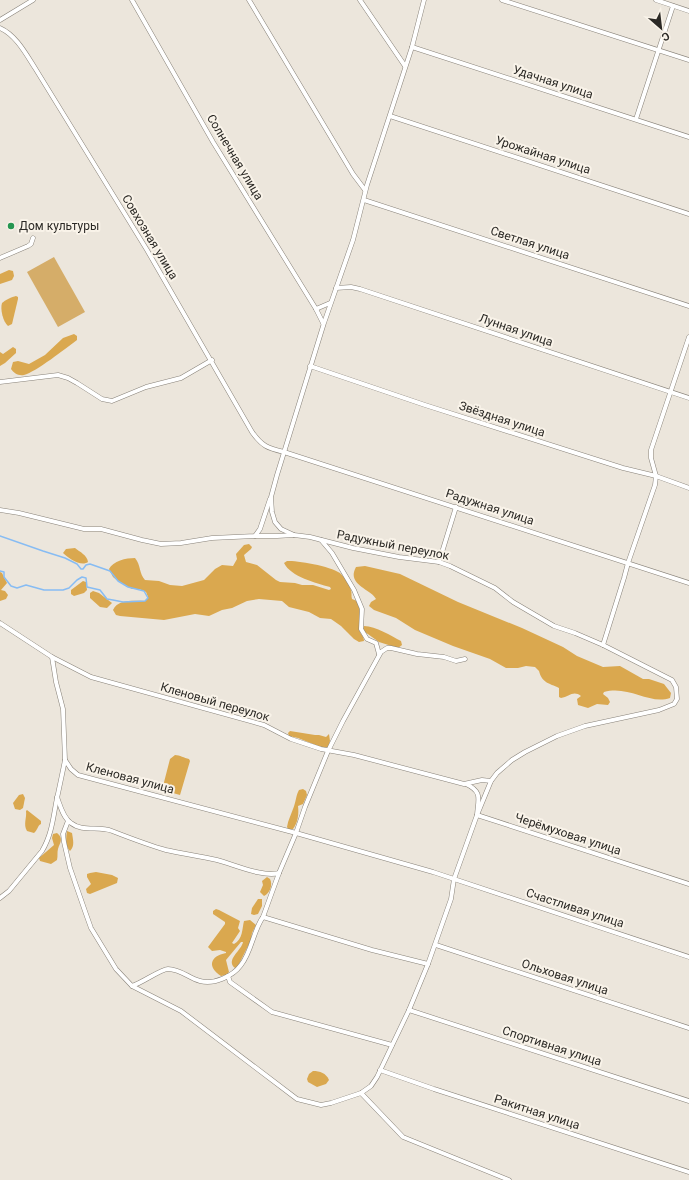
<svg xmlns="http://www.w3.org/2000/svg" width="689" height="1180" font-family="Roboto,sans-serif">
<rect width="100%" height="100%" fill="#ece6dc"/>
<!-- green -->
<polygon fill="#d5ad69" points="54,257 85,312 58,327 27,272"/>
<!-- forest -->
<g fill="#daa84f">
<polygon points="9,270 13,271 14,276 12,280 0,284 0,274"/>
<path d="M16,296L18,297V299L12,324L8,326C3,322 0,309 2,303C5,300 12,297 16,296Z"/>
<path d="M74,334L77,336V340C66,348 36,372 24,375C18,376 14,373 11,369L13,362L18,361L29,364L45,355L63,338Z"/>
<polygon points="13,347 16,349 16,353 5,363 0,366 0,352 3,354"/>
<path d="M249,544L252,547L251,549L244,555L246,562L257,565L276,580L280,582L295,583L302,585H313L329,590L331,589L330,587C316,583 291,577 284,563L287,561C297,560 335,567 341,574C345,578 349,584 351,590C352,593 351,596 352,599L357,601C362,614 359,617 359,629C360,634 364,636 364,641L359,642L354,639L341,626L331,619L320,618L309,612L289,607L282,601L259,599L247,601L232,608L222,610L209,616L195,614L164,620L120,616L116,615L113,610C118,599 134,601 145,601L148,597L146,592L139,589H132L118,581L113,577L109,569C113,561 126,558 135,558C141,565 139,574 145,580L159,581L170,585L182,586L204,580L215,569L222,565L233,566L237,559L236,554L244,545Z"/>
<path d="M75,548C80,552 87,555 88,562C81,567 68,558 63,553L66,549Z"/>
<path d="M365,566L400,574L458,602L522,628L563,647L577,656L603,667L620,666L643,679H649L664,684L671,693L670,698C649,705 629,685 604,692L603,694L608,698L610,702L608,705L597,704L588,708L578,705L577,699L581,696C573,690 569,697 561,698L559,697V688C549,683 542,683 539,671L535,667L526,666L518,668H506L490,659L453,646L415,630L396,618L374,610L369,606L371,602L376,599C371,589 346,585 356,567Z"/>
<polygon points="0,572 2,573 7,583 1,590 5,591 8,595 6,599 0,601"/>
<polygon points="83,581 86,582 87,590 84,593 74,596 71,594 71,590"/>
<polygon points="93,591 99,593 112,603 107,608 100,607 90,598 90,593"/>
<path d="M364,626C376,626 391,636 401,641L402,645L398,648L379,642L365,632L363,630Z"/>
<polygon points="290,731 315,735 319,735 326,737 329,734 330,741 328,747 323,748 298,738 289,736 288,733"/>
<path d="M175,755C180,755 184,758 189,759L190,761L180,795L162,790L170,759Z"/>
<path d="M303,789L306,791L307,795L303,804L298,806C299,813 298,823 293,829H288L287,827C288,820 291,815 293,809C296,802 296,795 299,790Z"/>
<polygon points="23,794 25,798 23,808 20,810 15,809 13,803 19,795"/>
<path d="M27,810L41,821V824C37,826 38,830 34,833L27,831C23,824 27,818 26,811Z"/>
<path d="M67,831L72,833C73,840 75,846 70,851C65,846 66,837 67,831Z"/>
<path d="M57,833C64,839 60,842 58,849C57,852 58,856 57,860L51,864L40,861L39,858L54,845L52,838L53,834Z"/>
<polygon points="96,872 112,875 118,878 117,883 90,894 87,893 86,889 91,884 87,877 87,874 90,873"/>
<path d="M267,877L270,879C273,885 270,893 264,896L260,892L263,885L262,881Z"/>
<polygon points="258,899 262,899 262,906 258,914 254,915 251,914 252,908"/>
<path d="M216,909L219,910L240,921L238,928L240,931L232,943L234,944C243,939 242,929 244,921L250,920L256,925L252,933L251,940L238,966L235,968C225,960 242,950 243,942H241L226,960L229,972L226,975L221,976C207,967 210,956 226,953V952L220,950L212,951L208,947L225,924V922L213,914V911Z"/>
<path d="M313,1071C320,1071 326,1073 329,1080L326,1084L317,1087L308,1082L307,1079L309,1074Z"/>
</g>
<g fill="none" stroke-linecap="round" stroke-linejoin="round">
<!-- stream -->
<polyline stroke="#87bcf3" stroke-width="1.5" points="0,536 43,551 65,558 77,564 81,569 83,569 86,565 90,564 110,571 118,581 128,587 144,591 148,598 145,601 123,602 113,600 107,599 100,590 87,587 86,578 82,577 77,580 69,588 63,590 44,590 26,585 17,588 11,586 4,577 4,572 0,571"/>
<!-- minor casing -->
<g stroke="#888279" stroke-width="5">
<g id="minor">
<polyline points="132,0 213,142 316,309 323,323"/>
<polyline points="249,0 353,174 365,190"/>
<polyline points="360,0 405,66"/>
<polyline points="502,0 689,60"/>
<polyline points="656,0 689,11"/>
<polyline points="0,20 33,0"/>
<path d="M0,28C16,35 26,54 35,68L147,250L252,432C262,446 267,448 284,452L689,583"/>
<polyline points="412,47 689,137"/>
<polyline points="390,116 689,214"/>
<polyline points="636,119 673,6"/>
<polyline points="364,200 689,306"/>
<polyline points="0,258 28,246 31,244 33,238"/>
<polyline points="336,288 351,287 360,289 689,398"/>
<polyline points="316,309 330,303"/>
<polyline points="310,366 425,405 623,468 656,476 689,488"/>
<polyline points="0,382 58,375 68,378 77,383 102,399 112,401 146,387 181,378 212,360"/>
<polyline points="0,510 19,513 84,529 101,529 142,540 161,544 181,543 212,538 255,536 260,529 270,499"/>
<polyline points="255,536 277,536 294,535"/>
<polyline points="321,540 332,553 354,590 362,609 361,629 367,639 376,643 379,654"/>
<polyline points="439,562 456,507"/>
<polyline points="0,623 52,657 91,677 264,725 291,739 321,749 354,755 464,784 482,780 491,781"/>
<polyline points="603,645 624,578 628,563 655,485 656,476 651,458 651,450 689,337"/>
<polyline points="52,657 56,682 63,709 65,760 71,769 78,775 296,833 433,872 689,957"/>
<path d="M466,784C483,792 478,799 477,815L689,884"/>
<path d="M57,797C60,805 63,818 71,823C82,832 99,826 112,831C130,838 148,845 166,850C183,854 200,856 217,860C233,864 264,878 279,873"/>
<polyline points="68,821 63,834 64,842 70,868 86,914 91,928 116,969 132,986 181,1011 297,1099 321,1105 331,1103 361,1093 371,1086 377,1077 409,1010 428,964 451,899 454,879 477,815 491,781 497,773 512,760 525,752 557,736 585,726 659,710 674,704 677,699 676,687 672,680 603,645 575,633 554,626 513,602 495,588 450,566 439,562 399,557 353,548 310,537 294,535 281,529 275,522 272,512 271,497 277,475 324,323 353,240 367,185 412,47 424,0"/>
<path d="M0,898L9,891L42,851C51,836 53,820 56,803C59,789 62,775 65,760"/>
<polyline points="263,917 372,950 428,964"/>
<polyline points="436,945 689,1028"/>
<polyline points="228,976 230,982 272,1012 392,1045"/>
<path d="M132,986C142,983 161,969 168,969C180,969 189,978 200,981C214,985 233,976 241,965C252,951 253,931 263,917L279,873L296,833L305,807L328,751L343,721L381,652L387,648H391L417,654L444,657L456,661L465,659"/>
<polyline points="409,1010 689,1101"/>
<polyline points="380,1070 434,1089 689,1172"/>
<polyline points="361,1093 403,1137 509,1180"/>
</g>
</g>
<!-- minor -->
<use href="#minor" stroke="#fff" stroke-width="4"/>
</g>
<!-- markers -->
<circle fill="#259651" stroke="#f9f3e9" stroke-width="1.5" cx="11" cy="226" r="4"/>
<g text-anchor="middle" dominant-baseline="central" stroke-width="4" stroke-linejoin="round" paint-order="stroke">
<!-- street labels -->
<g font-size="12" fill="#2b2925" stroke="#f9f3e9">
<text transform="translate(553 82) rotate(18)">Удачная улица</text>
<text transform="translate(543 155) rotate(18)">Урожайная улица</text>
<text transform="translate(235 157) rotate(59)">Солнечная улица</text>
<text transform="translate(150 237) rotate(59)">Совхозная улица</text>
<text transform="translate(530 243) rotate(18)">Светлая улица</text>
<text transform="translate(516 330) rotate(19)">Лунная улица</text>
<text transform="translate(502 419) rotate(18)">Звёздная улица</text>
<text transform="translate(490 507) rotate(18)">Радужная улица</text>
<text transform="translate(393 545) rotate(11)">Радужный переулок</text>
<text transform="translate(215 702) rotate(16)">Кленовый переулок</text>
<text transform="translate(130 778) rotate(15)">Кленовая улица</text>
<text transform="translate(568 834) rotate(18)">Черёмуховая улица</text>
<text transform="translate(575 908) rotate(18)">Счастливая улица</text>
<text transform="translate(565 977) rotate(18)">Ольховая улица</text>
<text transform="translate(552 1046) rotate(18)">Спортивная улица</text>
<text transform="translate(537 1112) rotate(18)">Ракитная улица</text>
</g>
<!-- poi labels -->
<g font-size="12" fill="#2b2925" stroke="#f9f3e9" text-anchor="start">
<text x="19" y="226">Дом культуры</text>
</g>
</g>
<!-- north arrow -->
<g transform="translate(661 28) rotate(152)" stroke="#f9f3e9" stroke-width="3" paint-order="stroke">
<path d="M0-3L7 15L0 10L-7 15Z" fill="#2b2925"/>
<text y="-6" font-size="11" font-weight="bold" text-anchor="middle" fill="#2b2925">С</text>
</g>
</svg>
